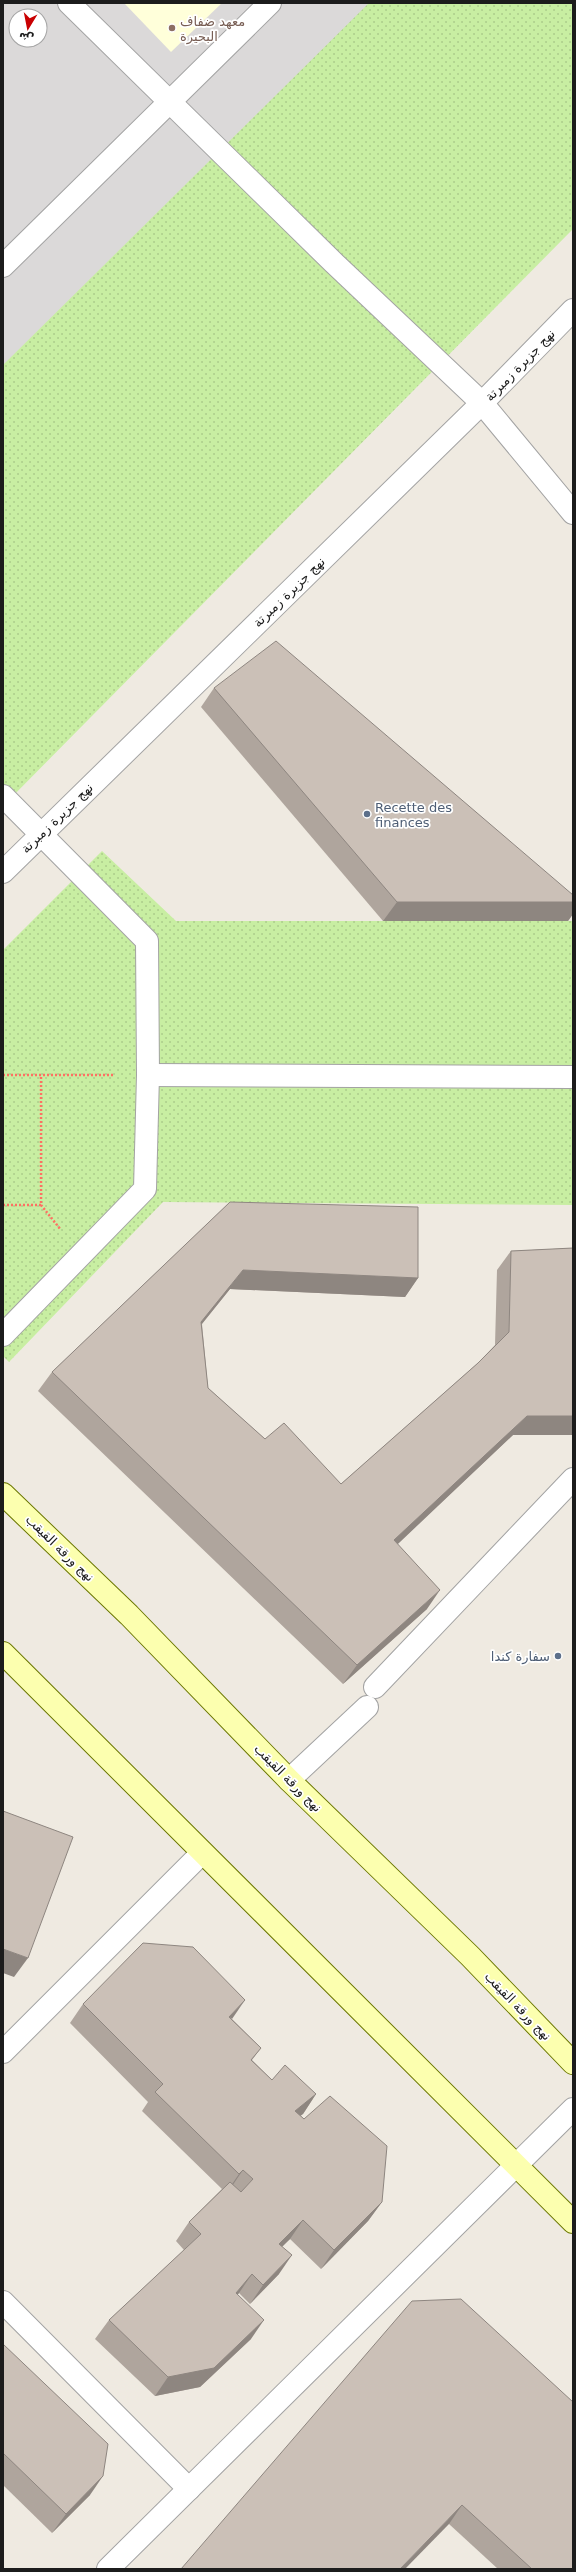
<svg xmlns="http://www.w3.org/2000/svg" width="576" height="2572" font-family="'DejaVu Sans','Noto Naskh Arabic',sans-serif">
<defs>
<pattern id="grass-dots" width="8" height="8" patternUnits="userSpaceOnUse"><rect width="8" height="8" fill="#c8eea2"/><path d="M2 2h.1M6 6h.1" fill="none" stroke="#abcc8b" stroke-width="1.8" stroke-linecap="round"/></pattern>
</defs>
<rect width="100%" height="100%" fill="#efeae1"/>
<!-- residential -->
<path fill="#dbd9d9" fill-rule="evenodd" d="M3,3H563L3,566ZM16,16H40V40H16Z"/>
<!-- education -->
<polygon fill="#ffffda" points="124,3 222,3 171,52"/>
<!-- grass -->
<g fill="url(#grass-dots)">
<polygon points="369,3 573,3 573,229 3,806 3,365"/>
<polygon points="102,851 176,921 573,921 573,1205 163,1202 9,1362 3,1356 3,950"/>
</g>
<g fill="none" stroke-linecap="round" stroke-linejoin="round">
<!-- street casing -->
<g stroke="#a3a3a3" stroke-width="24">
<g id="street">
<polyline points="69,3 334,263 482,403 573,513"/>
<polyline points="3,266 270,3"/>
<polyline points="3,796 147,941 148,1075 145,1189 3,1335"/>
<polyline points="3,872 482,403 573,310"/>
<polyline points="148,1075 573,1077"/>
<polyline points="375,1687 573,1479"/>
<polyline points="289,1780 367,1707"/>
<polyline points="3,2052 202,1853"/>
<polyline points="3,2302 189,2489"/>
<polyline points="108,2569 573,2109"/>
</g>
</g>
<!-- secondary casing -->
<g stroke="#6b7700" stroke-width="24">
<g id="secondary">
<polyline points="3,1494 129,1615 289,1780 470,1956 573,2063"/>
<polyline points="3,1653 573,2222"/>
</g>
</g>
<!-- path -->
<g stroke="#ff7062" stroke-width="2.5" stroke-dasharray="2 2" stroke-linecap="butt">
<polyline points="3,1075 115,1075"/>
<polyline points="3,1205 41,1205 41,1076"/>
<polyline points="41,1205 61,1230"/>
</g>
<!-- street -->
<use href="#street" stroke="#fff" stroke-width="22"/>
<!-- secondary -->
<use href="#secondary" stroke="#fcffaf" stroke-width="22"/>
</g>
<!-- wall -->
<g fill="#afa59d">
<polygon points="214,688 573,895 573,914 568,921 383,921 201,707"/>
<polygon points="230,1202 418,1278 405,1297 230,1289 202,1324 208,1388 265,1439 341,1484 478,1363 495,1345 497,1270 511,1251 573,1248 573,1435 513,1435 397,1544 427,1609 343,1684 38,1391 52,1372"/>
<polygon points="83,2004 232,2019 261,2048 252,2060 272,2080 316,2094 303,2114 300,2115 382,2202 368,2221 321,2269 290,2239 282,2246 279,2274 250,2304 239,2293 237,2295 251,2339 200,2387 155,2396 95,2339 109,2320 184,2250 176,2241 189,2222 222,2189 142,2111 148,2102 70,2023"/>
<polygon points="412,2301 573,2569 498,2569 449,2524"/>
<polygon points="3,2344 90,2495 52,2533 3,2485"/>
</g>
<!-- shaded-wall -->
<g fill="#8e8680">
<polygon points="397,902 573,902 573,914 568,921 383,921"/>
<polygon points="243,1270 418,1278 405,1297 230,1289 188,1341 201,1322"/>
<polygon points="527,1416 573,1416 573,1435 513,1435 381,1560 394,1540"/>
<polygon points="440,1590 427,1609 343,1684 357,1665"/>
<polygon points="3,1949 28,1958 14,1977 3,1973"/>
<polygon points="245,2000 232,2019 229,2017"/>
<polygon points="316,2094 303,2114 282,2130 295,2111"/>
<polygon points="243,2170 230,2189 226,2193 239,2174"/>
<polygon points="382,2202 368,2221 321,2269 334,2250"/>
<polygon points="303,2220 290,2239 266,2263 279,2244"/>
<polygon points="292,2255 279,2274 250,2304 263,2285"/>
<polygon points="252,2274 239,2293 222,2312 236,2293"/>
<polygon points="264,2320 251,2339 200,2387 155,2396 168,2377"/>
<polygon points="103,2476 90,2495 52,2533 66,2514"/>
<polygon points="462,2505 449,2524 405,2569 400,2569"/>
</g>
<!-- building -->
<g fill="#cbc0b7" stroke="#8e8680">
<polygon points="276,641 573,895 573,902 397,902 214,688"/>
<polygon points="230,1202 418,1207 418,1278 243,1270 201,1322 208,1388 265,1439 284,1423 341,1484 478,1363 509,1332 511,1251 573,1248 573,1416 527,1416 394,1540 440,1590 357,1665 52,1372"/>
<polygon points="3,1811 73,1837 28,1958 3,1949"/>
<polygon points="143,1943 193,1947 245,2000 229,2017 261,2048 251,2060 272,2080 285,2065 316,2094 295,2111 304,2119 330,2096 387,2146 382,2202 334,2250 303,2220 279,2244 292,2255 263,2285 252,2274 236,2293 264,2320 214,2368 168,2377 109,2320 201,2234 189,2222 230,2182 241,2192 253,2179 243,2170 239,2174 155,2092 163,2084 83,2004"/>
<polygon points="461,2299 573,2402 573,2569 532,2569 462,2505 400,2569 181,2569 412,2301"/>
<polygon points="3,2344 108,2444 103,2476 66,2514 3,2453"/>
</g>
<!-- markers -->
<circle fill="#8d6e63" stroke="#fff" stroke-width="1.5" cx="172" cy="28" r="4"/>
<g fill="#5c6f8a" stroke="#fff" stroke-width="1.5">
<circle cx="367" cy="814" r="4"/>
<circle cx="558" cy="1656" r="4"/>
</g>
<g text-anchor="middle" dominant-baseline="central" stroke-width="3.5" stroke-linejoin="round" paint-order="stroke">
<!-- education labels -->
<g font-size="13" fill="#785e54" stroke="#fff" text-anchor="start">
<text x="180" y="21">معهد ضفاف<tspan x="180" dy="15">البحيرة</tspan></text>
</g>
<!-- street labels -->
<g font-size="13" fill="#1c1c1c" stroke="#fff">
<text transform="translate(520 365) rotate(-46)">نهج جزيرة زمبرتة</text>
<text transform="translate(289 592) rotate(-44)">نهج جزيرة زمبرتة</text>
<text transform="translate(57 818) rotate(-44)">نهج جزيرة زمبرتة</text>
<text transform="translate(60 1548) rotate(44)">نهج ورقة القيقب</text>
<text transform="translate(288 1778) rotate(45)">نهج ورقة القيقب</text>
<text transform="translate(518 2006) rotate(46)">نهج ورقة القيقب</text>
</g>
<!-- service labels -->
<g font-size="13" fill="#4e5e75" stroke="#fff" text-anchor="start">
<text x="375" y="807">Recette des<tspan x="375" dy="15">finances</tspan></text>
<text x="550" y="1656" text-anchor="end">سفارة كندا</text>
</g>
</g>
<!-- border -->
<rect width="576" height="2572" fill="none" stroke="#1c1c1c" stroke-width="8"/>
<!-- north arrow -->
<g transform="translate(28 28) rotate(190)"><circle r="19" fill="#ffffff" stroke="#a4a4a4"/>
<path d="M0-3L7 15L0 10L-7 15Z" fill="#c90002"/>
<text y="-6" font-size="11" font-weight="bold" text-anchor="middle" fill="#1c1c1c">ش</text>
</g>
</svg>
